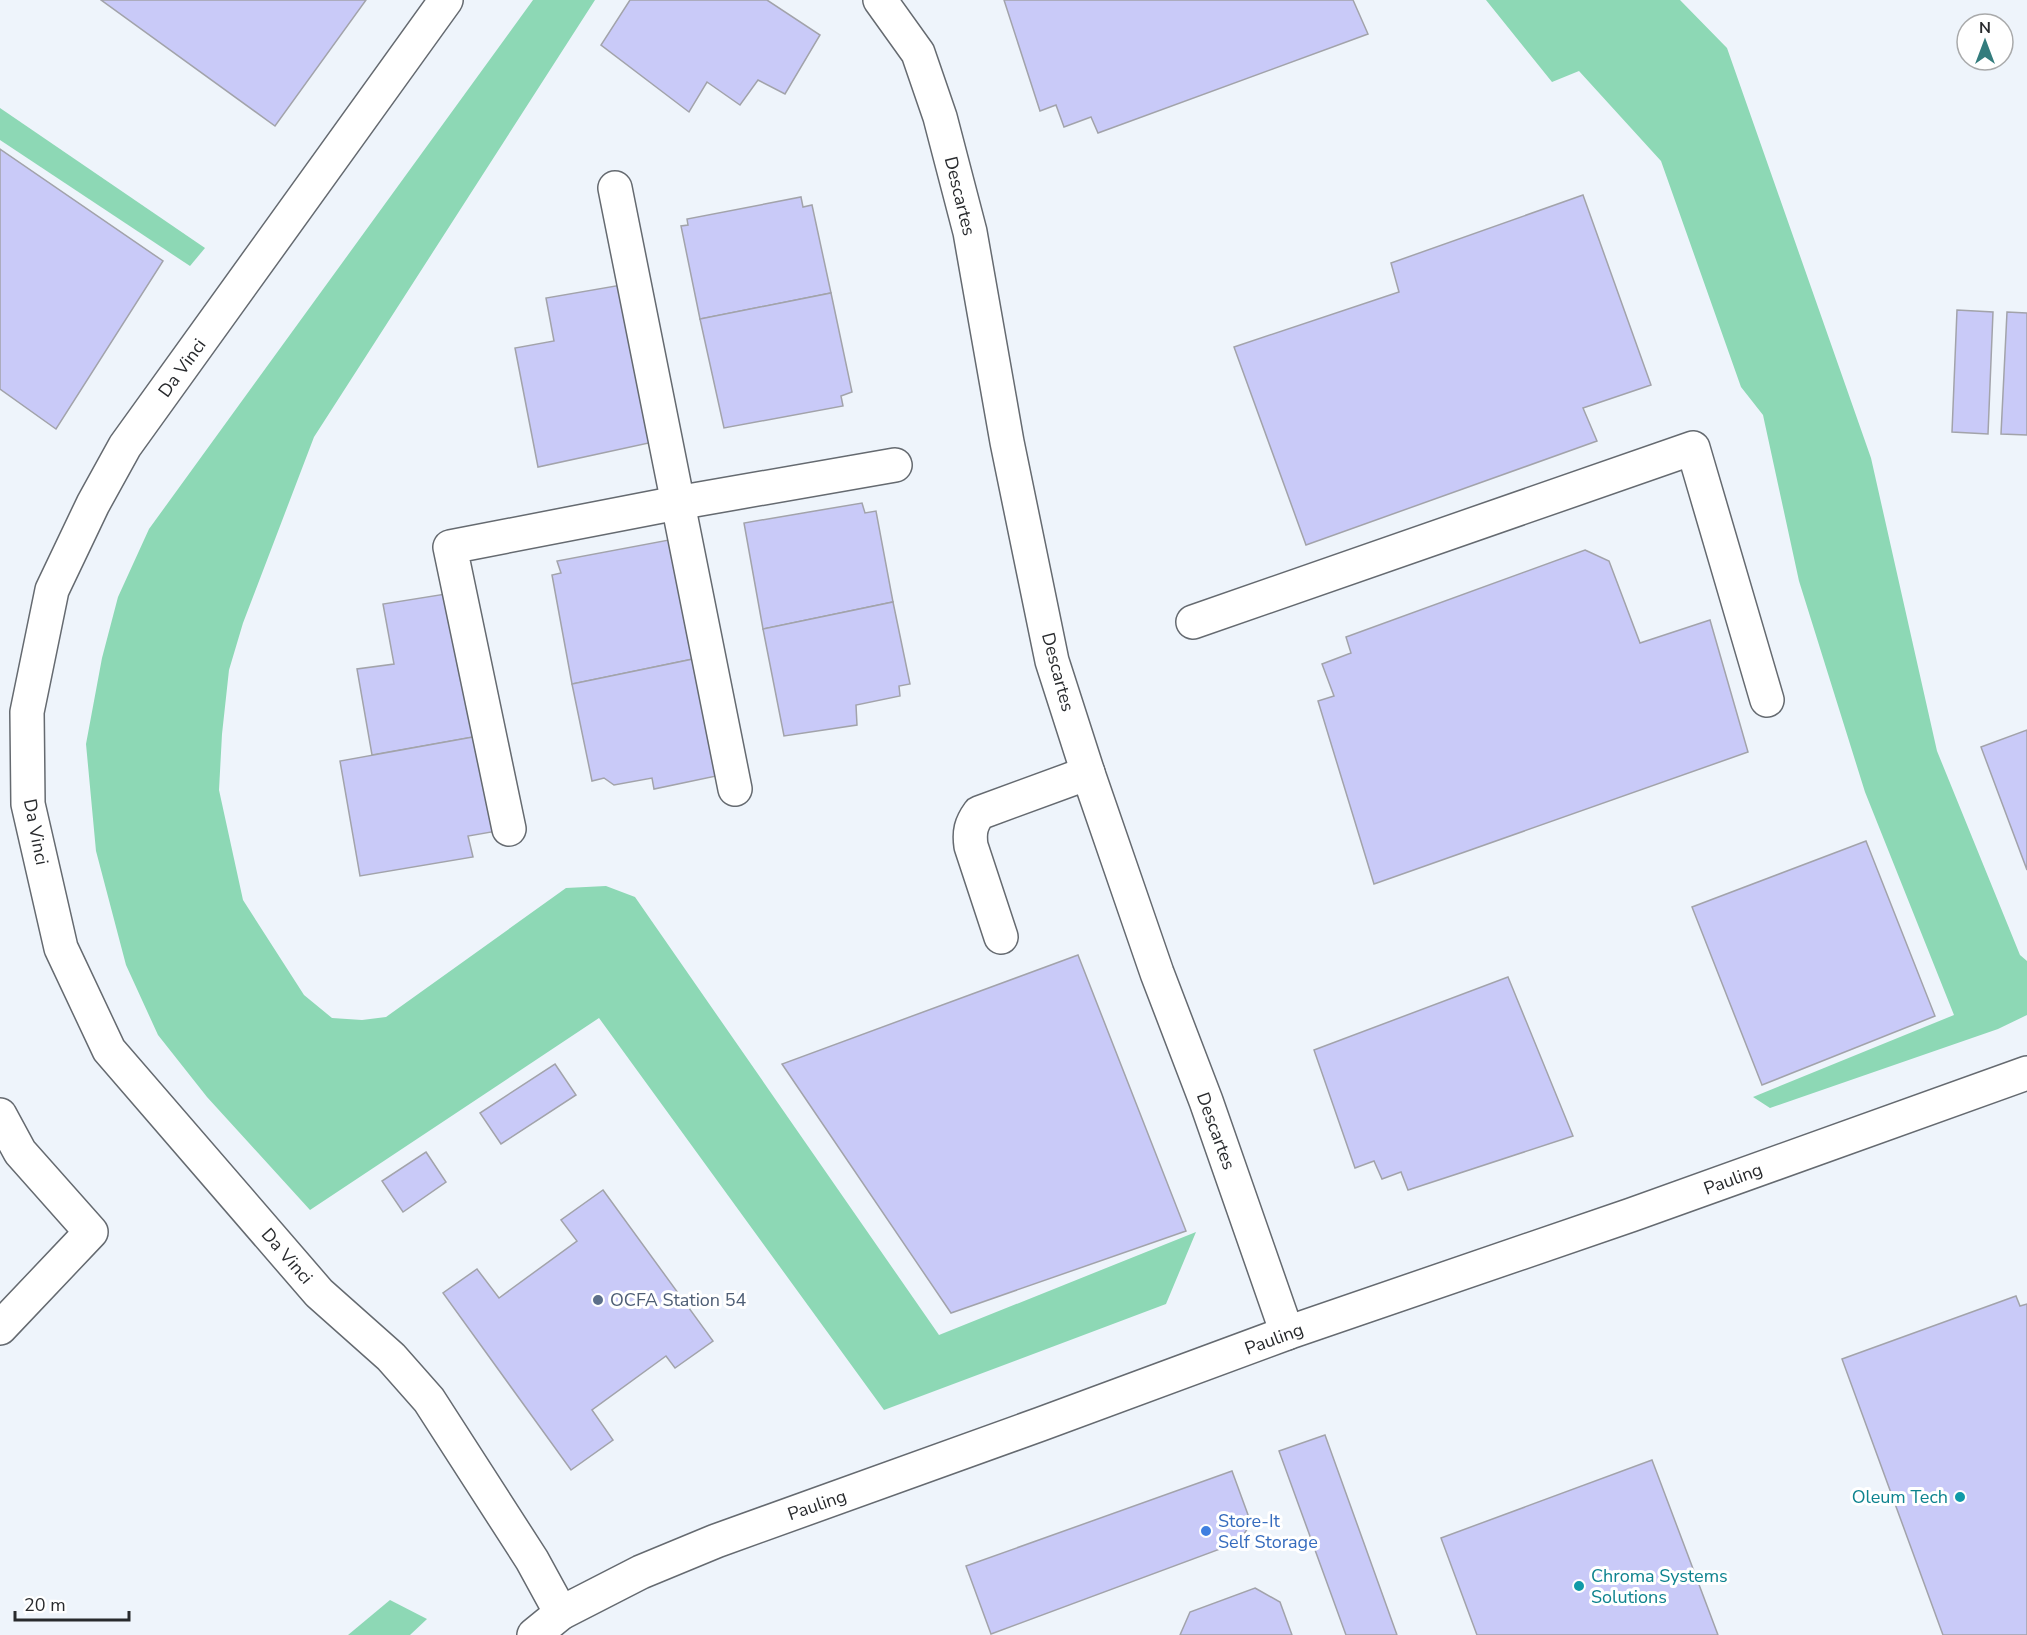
<svg xmlns="http://www.w3.org/2000/svg" width="2027" height="1635" font-family="'Nunito Sans',sans-serif">
<rect width="100%" height="100%" fill="#eef4fb"/>
<!-- green -->
<g fill="#8dd8b5">
<polygon points="533,0 595,0 314,437 243,623 229,670 222,734 219,790 243,900 304,995 332,1018 362,1020 386,1017 566,888 606,886 635,897 939,1335 1196,1232 1166,1304 884,1410 599,1018 310,1210 207,1097 158,1035 126,965 96,851 86,744 102,658 118,597 149,529"/>
<polygon points="1486,0 1680,0 1727,48 1871,458 1937,751 2020,955 2027,961 2027,1015 1998,1029 1770,1108 1753,1097 1954,1015 1865,792 1799,581 1763,415 1741,387 1661,161 1579,71 1552,82"/>
<polygon points="0,108 205,248 190,266 0,140"/>
<polygon points="390,1600 427,1619 410,1635 348,1635"/>
</g>
<!-- building -->
<g fill="#c9caf8" stroke="#a2a3aa" stroke-width="1.5">
<polygon points="101,0 366,0 275,126"/>
<polygon points="630,0 767,0 820,35 785,94 758,80 740,105 707,82 689,112 601,45"/>
<polygon points="1004,0 1353,0 1368,34 1098,133 1091,117 1064,127 1056,105 1040,111"/>
<polygon points="0,149 163,261 56,429 0,389"/>
<polygon points="1583,195 1651,385 1583,408 1597,441 1306,545 1234,347 1399,292 1391,263"/>
<polygon points="801,197 803,207 812,205 831,293 700,319 681,226 688,225 687,219"/>
<polygon points="627,284 658,441 538,467 515,348 554,341 546,298"/>
<polygon points="831,293 852,392 841,396 843,406 724,428 700,319"/>
<polygon points="1957,310 1993,312 1988,434 1952,432"/>
<polygon points="2007,312 2027,313 2027,435 2001,434"/>
<polygon points="862,503 865,513 876,511 893,602 763,629 744,523"/>
<polygon points="674,539 698,658 572,684 552,575 561,573 557,561"/>
<polygon points="1585,550 1609,561 1640,643 1710,620 1748,752 1374,884 1318,701 1334,696 1322,664 1351,653 1346,637"/>
<polygon points="458,592 484,735 372,755 357,669 394,664 383,604"/>
<polygon points="893,602 910,684 899,686 900,696 856,705 857,725 784,736 763,629"/>
<polygon points="698,658 721,775 654,789 652,778 614,785 604,778 592,781 572,684"/>
<polygon points="2027,730 2027,870 1981,747"/>
<polygon points="484,735 503,830 468,836 473,857 360,876 340,761"/>
<polygon points="1866,841 1935,1016 1762,1085 1692,907"/>
<polygon points="1078,955 1186,1231 951,1313 782,1064"/>
<polygon points="1508,977 1573,1136 1408,1190 1401,1172 1382,1179 1374,1161 1355,1168 1314,1050"/>
<polygon points="555,1064 576,1095 501,1144 480,1113"/>
<polygon points="426,1152 446,1182 403,1212 382,1181"/>
<polygon points="603,1190 713,1341 675,1368 666,1356 592,1410 613,1440 571,1470 443,1293 477,1269 499,1298 577,1241 561,1220"/>
<polygon points="2016,1296 2020,1306 2027,1304 2027,1635 1943,1635 1842,1359"/>
<polygon points="1325,1435 1397,1635 1346,1635 1279,1451"/>
<polygon points="1652,1460 1718,1635 1477,1635 1441,1538"/>
<polygon points="1232,1471 1251,1523 1239,1542 991,1634 966,1566"/>
<polygon points="1255,1588 1280,1602 1292,1635 1180,1635 1190,1612"/>
</g>
<g fill="none" stroke-linecap="round" stroke-linejoin="round">
<!-- minor casing -->
<g stroke="#656a70" stroke-width="36">
<g id="minor">
<polyline points="446,0 125,446 93,504 52,590 27,712 28,804 61,948 109,1050 319,1293 391,1357 429,1400 532,1560 561,1613"/>
<polyline points="880,0 918,53 940,117 970,232 1007,442 1052,661 1088,773 1157,973 1206,1101 1287,1333"/>
<polyline points="615,188 735,789"/>
<polyline points="1193,622 1693,448 1767,700"/>
<polyline points="509,829 450,547 677,503 895,465"/>
<path d="M1001,937L971,846C969,832 971,824 979,813L1088,773"/>
<polyline points="0,1115 20,1152 91,1232 0,1328"/>
<polyline points="534,1635 561,1613 641,1572 716,1541 1041,1424 1287,1333 1631,1215 2027,1073"/>
</g>
</g>
<!-- minor -->
<use href="#minor" stroke="#fff" stroke-width="33"/>
</g>
<!-- markers -->
<circle fill="#5c6f8a" stroke="#fff" stroke-width="2" cx="598" cy="1300" r="6"/>
<g fill="#0f9aa8" stroke="#fff" stroke-width="2">
<circle cx="1960" cy="1497" r="6"/>
<circle cx="1579" cy="1586" r="6"/>
</g>
<circle fill="#3f7fe0" stroke="#fff" stroke-width="2" cx="1206" cy="1531" r="6"/>
<g text-anchor="middle" dominant-baseline="central" stroke-width="6" stroke-linejoin="round" paint-order="stroke">
<!-- street labels -->
<g font-size="18" fill="#282a2d" stroke="#fff">
<text transform="translate(960 196) rotate(76)">Descartes</text>
<text transform="translate(182 368) rotate(-54)">Da Vinci</text>
<text transform="translate(1058 672) rotate(75)">Descartes</text>
<text transform="translate(36 832) rotate(79)">Da Vinci</text>
<text transform="translate(1216 1131) rotate(70)">Descartes</text>
<text transform="translate(1733 1179) rotate(-20)">Pauling</text>
<text transform="translate(287 1256) rotate(49)">Da Vinci</text>
<text transform="translate(1274 1339) rotate(-20)">Pauling</text>
<text transform="translate(817 1505) rotate(-19)">Pauling</text>
</g>
<!-- service labels -->
<g font-size="18" fill="#4e5e75" stroke="#fff" text-anchor="start">
<text x="610" y="1300">OCFA Station 54</text>
</g>
<!-- culture labels -->
<g font-size="18" fill="#0d838f" stroke="#fff" text-anchor="end">
<text x="1948" y="1497">Oleum Tech</text>
<text x="1591" y="1576" text-anchor="start">Chroma Systems<tspan x="1591" dy="21">Solutions</tspan></text>
</g>
<!-- shop labels -->
<g font-size="18" fill="#366cbe" stroke="#fff" text-anchor="start">
<text x="1218" y="1521">Store-It<tspan x="1218" dy="21">Self Storage</tspan></text>
</g>
</g>
<!-- north arrow -->
<g transform="translate(1985 42)"><circle r="28" fill="#ffffff" stroke="#a9aaab" stroke-width="1.5"/>
<path d="M0-4.5L10 22L0 15L-10 22Z" fill="#337c7d"/>
<text y="-9" font-size="16" font-weight="bold" text-anchor="middle" fill="#282a2d">N</text>
</g>
<!-- scale -->
<path d="M15 1611v9h114v-9" fill="none" stroke="#282a2d" stroke-width="3"/>
<text x="24" y="1611" font-size="18" fill="#282a2d" stroke="#ffffff" stroke-width="4.5" paint-order="stroke">20 m</text>
</svg>
